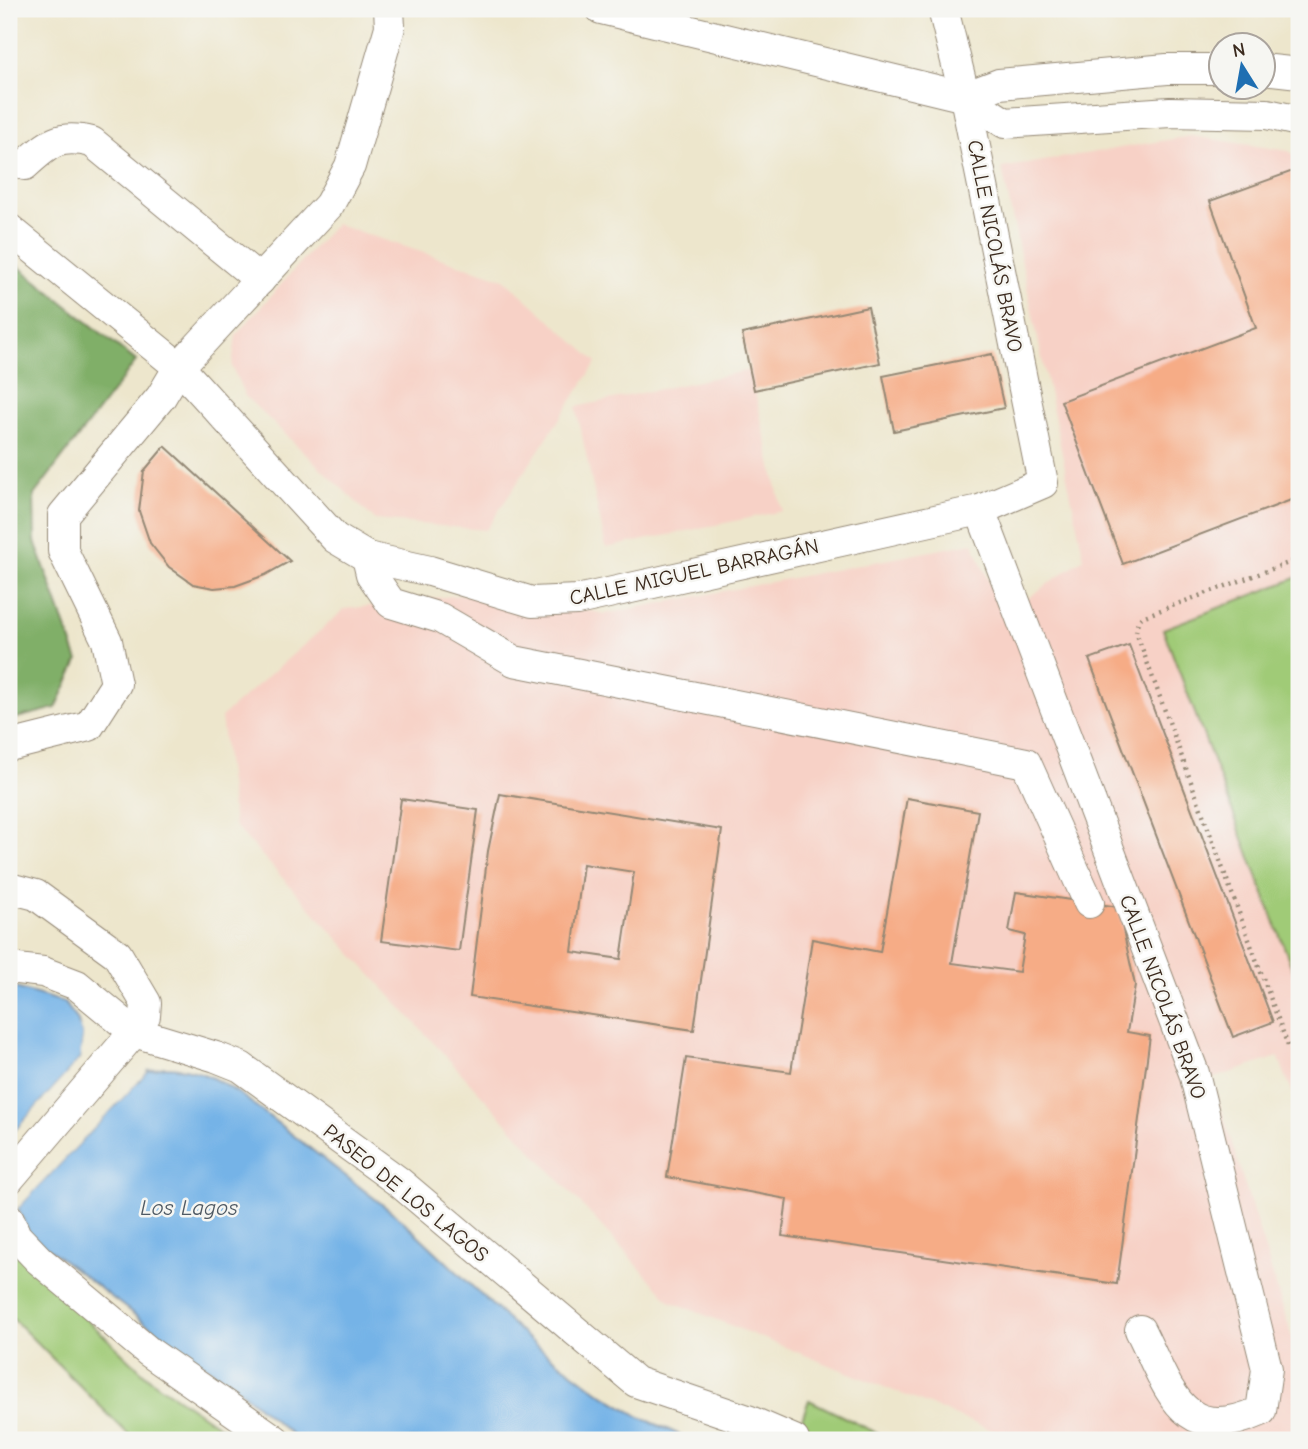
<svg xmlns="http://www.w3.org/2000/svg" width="1308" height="1449" font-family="'Comic Neue',sans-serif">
<rect width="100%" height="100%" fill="#f6f6f2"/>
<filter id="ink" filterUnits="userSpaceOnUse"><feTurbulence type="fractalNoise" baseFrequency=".0143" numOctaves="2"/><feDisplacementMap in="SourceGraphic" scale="14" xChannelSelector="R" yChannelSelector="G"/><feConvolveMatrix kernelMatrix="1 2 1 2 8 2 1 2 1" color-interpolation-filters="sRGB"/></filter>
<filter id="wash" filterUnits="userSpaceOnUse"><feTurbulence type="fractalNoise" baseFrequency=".00686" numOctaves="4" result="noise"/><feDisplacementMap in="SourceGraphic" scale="28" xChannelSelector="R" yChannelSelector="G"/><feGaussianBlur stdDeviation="1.57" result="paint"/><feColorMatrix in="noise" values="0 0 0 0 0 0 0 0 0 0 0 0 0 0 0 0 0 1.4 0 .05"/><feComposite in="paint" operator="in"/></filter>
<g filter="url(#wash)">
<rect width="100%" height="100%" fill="#ede6cc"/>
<!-- built -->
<g fill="#f7d1c6">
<polygon points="1191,136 1289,151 1299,159 1299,1108 1278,1057 1212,1079 1299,1360 1299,1440 1016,1440 670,1301 234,825 221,717 345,609 494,591 605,614 973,543 1000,609 1027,599 1084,558 1002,168"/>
<polygon points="335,224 504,279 597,362 486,530 375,520 245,396 232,367 236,335"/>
<polygon points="750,370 782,511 606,548 576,407"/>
</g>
<!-- green -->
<g fill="#a0cb77" stroke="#6e7a4a" stroke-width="2">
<polygon points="1299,577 1299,986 1163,629"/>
<polygon points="9,1246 151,1380 239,1440 134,1440 9,1315"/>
<polygon points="809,1400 891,1440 794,1440"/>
</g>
<!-- forest -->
<polygon fill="#80af68" stroke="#5e6c43" stroke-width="2" points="9,259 136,361 34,495 35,541 78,661 56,708 9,720"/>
<!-- water -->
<g fill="#74b3e7" stroke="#586e82" stroke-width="2">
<polygon points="9,986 64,1002 77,1019 83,1036 80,1059 9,1138"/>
<path d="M164,1067C196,1067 218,1079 244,1097L401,1219L528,1339L599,1392L640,1417L691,1440H298L239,1390L144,1322L29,1234L18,1208L148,1071Z"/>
</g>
<!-- pier -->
<g fill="#ede6cc">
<polygon points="79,1026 84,1028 86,1036 83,1061 9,1141 9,1138 80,1059 83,1036"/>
<polygon points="145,1069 148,1071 18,1208 16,1205"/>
</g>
<g id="blocks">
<!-- building -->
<g fill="#f6ac86" fill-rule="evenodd">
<polygon points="1293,171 1299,188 1299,497 1123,564 1061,401 1256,328 1210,201"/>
<polygon points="868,307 880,363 754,390 742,334"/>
<polygon points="992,354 1004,408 894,431 883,376"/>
<polygon points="165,446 290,561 265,575 235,586 214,588 193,584 169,567 150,543 139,511 144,471"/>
<polygon points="1129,645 1273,1022 1233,1037 1089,659"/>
<path d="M500,794L722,830L694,1030L470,997L488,851ZM583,864L634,872L621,959L572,952Z"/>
<polygon points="907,798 978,811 952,963 1019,972 1025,935 1009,931 1016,892 1118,907 1135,985 1127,1032 1150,1036 1117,1284 782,1236 787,1199 667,1177 686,1058 791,1072 812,939 880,952"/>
<polygon points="401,799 478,810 459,951 381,941"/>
</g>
</g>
</g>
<g filter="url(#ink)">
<use href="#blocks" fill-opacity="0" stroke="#948875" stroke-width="2"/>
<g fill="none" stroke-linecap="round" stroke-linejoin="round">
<!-- minor casing -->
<g stroke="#948875" stroke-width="32">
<g id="minor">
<polyline points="601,9 965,97 1005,123 1170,112 1267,114 1299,121"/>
<polyline points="1262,69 1299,73"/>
<polyline points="965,97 999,84 1167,69 1220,69"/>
<path d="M25,165C49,143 59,134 92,142L260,280"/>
<polyline points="9,229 179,367 335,538 367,557 430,571 532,602 577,600 980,510 1043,483 965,97 943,9"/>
<path d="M980,510L1194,1073L1267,1369L1261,1411C1181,1447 1170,1389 1140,1330"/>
<polyline points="367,557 371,574 391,603 440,618 514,661 1026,763 1089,903"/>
<polyline points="9,746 89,726 116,684 107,641 63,551 63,515 161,397 179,367 329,205 350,166 390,27 389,9"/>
<polyline points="9,888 36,895 117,954 146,1003 145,1016 134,1032 9,1179"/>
<polyline points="9,968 43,972 77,985 134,1032 216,1057 241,1067 399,1182 636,1382 750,1421 794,1440"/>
<polyline points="9,1219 16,1236 39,1260 149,1352 275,1440"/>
</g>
</g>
<!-- path -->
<polyline stroke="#948875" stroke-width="4.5" stroke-dasharray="2 5" stroke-linecap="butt" points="1299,559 1142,617 1138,621 1136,632 1288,1046 1299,1059"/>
<!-- minor -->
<use href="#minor" stroke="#fff" stroke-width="30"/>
</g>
</g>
<g text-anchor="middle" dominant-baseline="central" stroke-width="5" stroke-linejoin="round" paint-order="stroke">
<!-- street labels -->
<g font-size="21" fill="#3b2a1e" stroke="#f6f6f2">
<text transform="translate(995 246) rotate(79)">CALLE NICOLÁS BRAVO</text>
<text transform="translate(694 572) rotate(-12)">CALLE MIGUEL BARRAGÁN</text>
<text transform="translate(1163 997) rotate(70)">CALLE NICOLÁS BRAVO</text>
<text transform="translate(406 1193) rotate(39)">PASEO DE LOS LAGOS</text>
</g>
<!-- water labels -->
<g font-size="23" font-style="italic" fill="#4f5a64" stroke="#f6f6f2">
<text x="189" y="1207">Los Lagos</text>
</g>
</g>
<!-- margin -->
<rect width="1308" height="1449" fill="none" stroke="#f6f6f2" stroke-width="35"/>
<!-- north arrow -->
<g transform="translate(1242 66) rotate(349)"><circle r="33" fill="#f6f6f2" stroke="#aba49d" stroke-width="2"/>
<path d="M0-5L12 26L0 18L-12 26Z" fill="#1f6fb2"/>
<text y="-10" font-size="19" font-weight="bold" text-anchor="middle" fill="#3b2a1e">N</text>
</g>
</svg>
